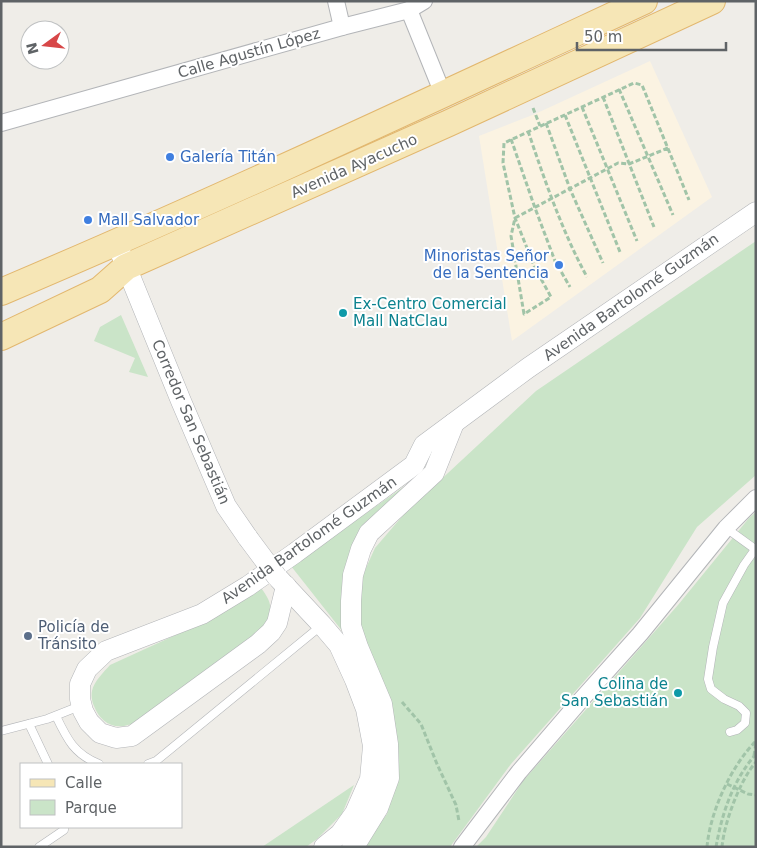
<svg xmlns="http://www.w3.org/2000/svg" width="757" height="848" font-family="'DejaVu Sans',sans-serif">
<rect width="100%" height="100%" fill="#efede8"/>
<!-- commercial -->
<polygon fill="#fbf3e2" points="650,61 712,197 512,341 479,136 535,114"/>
<!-- green -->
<g fill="#cae4c8">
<polygon points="756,241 756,475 697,527 640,618 511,764 450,847 362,847 387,814 396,771 367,657 359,614 361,579 375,548 405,513 536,391"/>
<polygon points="121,315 148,377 129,372 135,358 94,341 100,327"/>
<polygon points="419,476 362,528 346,564 341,599 343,632 291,566"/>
<polygon points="756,512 756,847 476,847 486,837 523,781 678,605 749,518"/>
<path d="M261,588C277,608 271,618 256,635L140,721C135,723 129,725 124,726C109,728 99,719 94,706C92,702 91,695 92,691C94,681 104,672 110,665L202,623Z"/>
<polygon points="354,785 342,814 317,839 306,847 262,847"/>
</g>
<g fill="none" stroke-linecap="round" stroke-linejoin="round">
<!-- service casing -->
<g stroke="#b3b5b8" stroke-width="9">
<g id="service">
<polyline points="726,528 755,549"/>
<path d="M56,716C67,739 74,754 99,764"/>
<polyline points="29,724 48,764"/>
<polyline points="1,731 47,719 80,706"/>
<polyline points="730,732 737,730 745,723 746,713 739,706 724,699 711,689 708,679 713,647 723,603 744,565 756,548"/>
<polyline points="148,764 156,761 322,625"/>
<polyline points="39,847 64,830 64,827"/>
</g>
</g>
<!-- minor casing -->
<g stroke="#b3b5b8" stroke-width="18">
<g id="minor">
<polyline points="336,1 342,27"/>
<polyline points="409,10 443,94"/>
<polyline points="1,123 342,27 409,10 424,1"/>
<polyline points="462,847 519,772 580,701 640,634 726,528 756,498"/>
</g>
</g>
<!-- tertiary casing -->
<g stroke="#b3b5b8" stroke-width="21">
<g id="tertiary">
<polyline points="121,254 181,401 226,506 248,538"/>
<polyline points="279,579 322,625 339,645 355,680 366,709 373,746 370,779 355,813 340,834 324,847"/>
<polyline points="286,586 277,623 271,632 258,644 143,728 132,736 116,738 100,733 89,722 83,711 80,699 80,684 87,669 106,651 202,614 248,586 295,553 414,465 424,445 528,368 756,212"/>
<polyline points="352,847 357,842 378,808 389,778 388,744 382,704 358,647 351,626 351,601 353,575 361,549 369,533 434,473 454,423"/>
</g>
</g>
<!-- primary casing -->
<g stroke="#e2b76e" stroke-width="28">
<g id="primary">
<path d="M1,292C218,200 431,100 644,1"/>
<polyline points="1,337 100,290 126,267 449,123 712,1"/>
</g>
</g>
<!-- path -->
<g stroke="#a1c4a8" stroke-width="3" stroke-dasharray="5 2.5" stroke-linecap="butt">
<polyline points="619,89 673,215"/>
<polyline points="603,97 654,227"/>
<polyline points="582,107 637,241"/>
<polyline points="533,108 540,126"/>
<polyline points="565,115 620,252"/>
<polyline points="546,123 570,189 603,263"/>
<path d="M528,131C545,181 562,231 587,277"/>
<polyline points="511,139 535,208 555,261 570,287"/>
<polyline points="668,148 629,164 618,163 515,218 511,236 524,314 551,297 535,268 515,218 503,163 504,143 634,83 642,85 689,200"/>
<polyline points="402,702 421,724 437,764 456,805 459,821"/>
<polyline points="754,756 756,742"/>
<polyline points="727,784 748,794 756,795"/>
<path d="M707,847C710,812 731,766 756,741"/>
<path d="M716,847C722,813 733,780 756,754"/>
<path d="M722,847C724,823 740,780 756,762"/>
</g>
<!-- service -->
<use href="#service" stroke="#fff" stroke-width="8"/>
<!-- minor -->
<use href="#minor" stroke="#fff" stroke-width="16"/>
<!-- tertiary -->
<use href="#tertiary" stroke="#fff" stroke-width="20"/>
<!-- primary -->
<use href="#primary" stroke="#f6e6b6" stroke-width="26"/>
<!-- tertiary-bridge casing -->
<g stroke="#b3b5b8" stroke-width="21" stroke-linecap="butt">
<polyline id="tertiary-bridge" points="248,538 277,577"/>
</g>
<!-- tertiary-bridge -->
<use href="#tertiary-bridge" stroke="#fff" stroke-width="20"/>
</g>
<!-- markers -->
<g fill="#3f7fe0" stroke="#fff" stroke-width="2">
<circle cx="170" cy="157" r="5"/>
<circle cx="88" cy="220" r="5"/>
<circle cx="559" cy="265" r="5"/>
</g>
<g fill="#0f9aa8" stroke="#fff" stroke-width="2">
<circle cx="343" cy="313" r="5"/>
<circle cx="678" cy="693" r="5"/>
</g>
<circle fill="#5c6f8a" stroke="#fff" stroke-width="2" cx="28" cy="636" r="5"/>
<g text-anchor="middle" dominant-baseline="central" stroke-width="4" stroke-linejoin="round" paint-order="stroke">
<!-- street labels -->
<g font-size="15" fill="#5f6366" stroke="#fff">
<text transform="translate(249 53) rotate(-16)">Calle Agustín López</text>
<text transform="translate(354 166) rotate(-24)">Avenida Ayacucho</text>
<text transform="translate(631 297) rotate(-35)">Avenida Bartolomé Guzmán</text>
<text transform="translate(191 422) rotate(67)">Corredor San Sebastián</text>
<text transform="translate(309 540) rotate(-35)">Avenida Bartolomé Guzmán</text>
</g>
<!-- shop labels -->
<g font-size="15" fill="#366cbe" stroke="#fff" text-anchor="start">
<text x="180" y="157">Galería Titán</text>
<text x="98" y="220">Mall Salvador</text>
<text x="549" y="256" text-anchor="end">Minoristas Señor<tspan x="549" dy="17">de la Sentencia</tspan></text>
</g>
<!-- culture labels -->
<g font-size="15" fill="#0d838f" stroke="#fff" text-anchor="start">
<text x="353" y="304">Ex-Centro Comercial<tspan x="353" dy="17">Mall NatClau</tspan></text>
<text x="668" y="684" text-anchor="end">Colina de<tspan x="668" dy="17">San Sebastián</tspan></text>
</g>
<!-- service labels -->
<g font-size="15" fill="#4e5e75" stroke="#fff" text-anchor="start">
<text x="38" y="627">Policía de<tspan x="38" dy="17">Tránsito</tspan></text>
</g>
</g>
<!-- border -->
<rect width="757" height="848" fill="none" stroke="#5f6366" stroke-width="5"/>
<!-- legend -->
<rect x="20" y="763" width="162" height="65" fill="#ffffff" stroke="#bfc1c2"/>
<rect x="30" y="779" width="25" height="8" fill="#f6e6b6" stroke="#bfc1c2"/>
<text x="65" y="788" font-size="15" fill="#5f6366">Calle</text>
<rect x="30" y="800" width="25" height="15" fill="#cae4c8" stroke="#bfc1c2"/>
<text x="65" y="813" font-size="15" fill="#5f6366">Parque</text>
<!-- north arrow -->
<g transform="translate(45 45) rotate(255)"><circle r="24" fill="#ffffff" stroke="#bfc1c2"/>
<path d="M0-4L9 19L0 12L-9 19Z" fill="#d74748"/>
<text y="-8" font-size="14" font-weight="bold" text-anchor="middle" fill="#5f6366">N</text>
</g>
<!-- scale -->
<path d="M577 42v8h149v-8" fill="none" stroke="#5f6366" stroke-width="2.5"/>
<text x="584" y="42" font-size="15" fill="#5f6366" stroke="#ffffff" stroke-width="4" paint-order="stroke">50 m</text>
</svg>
